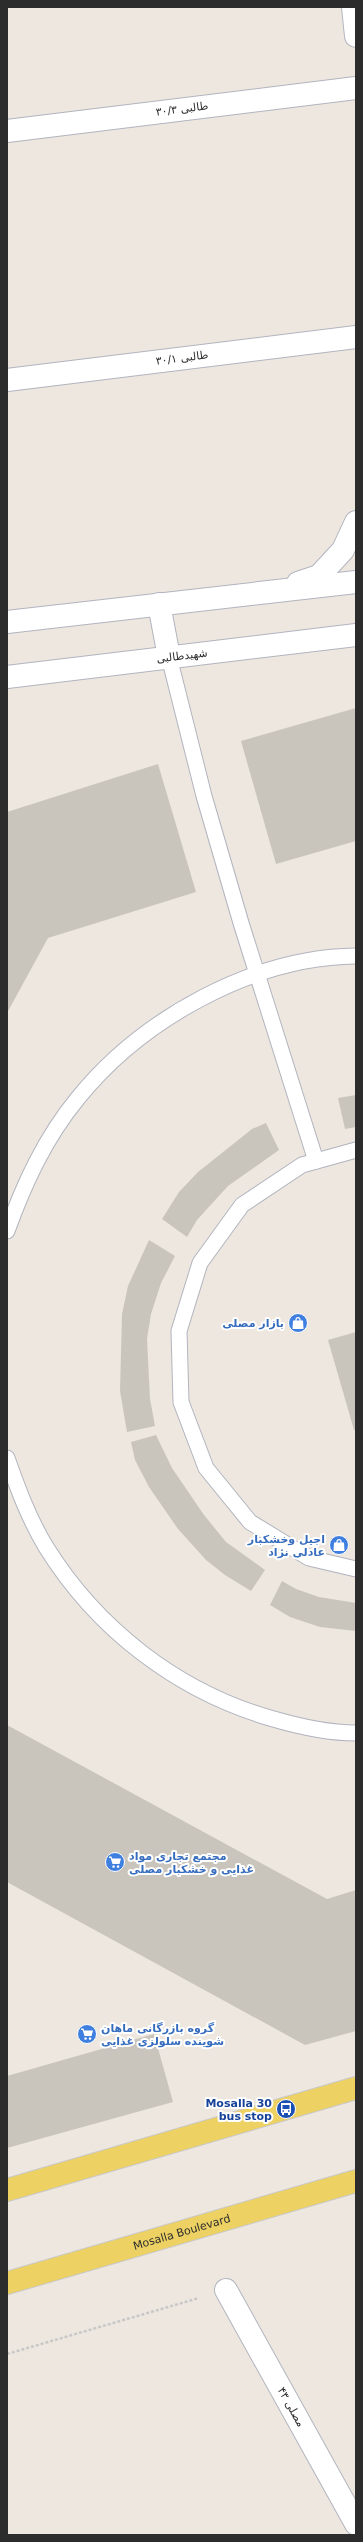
<svg xmlns="http://www.w3.org/2000/svg" width="363" height="2542" font-family="'DejaVu Sans',Vazirmatn,sans-serif">
<rect width="100%" height="100%" fill="#ede7df"/>
<!-- building -->
<g fill="#c9c5bd">
<polygon points="356,708 356,841 276,864 241,741"/>
<polygon points="158,764 196,892 48,938 7,1013 7,812"/>
<polygon points="356,1095 356,1127 345,1129 338,1098"/>
<polygon points="266,1123 279,1150 228,1186 197,1220 187,1237 162,1219 179,1192 198,1172 252,1129"/>
<polygon points="149,1240 175,1256 161,1283 151,1314 147,1339 150,1399 155,1426 127,1432 120,1391 122,1314 128,1286"/>
<polygon points="356,1332 356,1430 354,1430 328,1340"/>
<polygon points="156,1435 172,1468 204,1515 226,1542 265,1570 251,1591 225,1575 206,1560 178,1529 149,1487 135,1460 131,1442"/>
<polygon points="282,1581 296,1589 319,1597 356,1603 356,1631 320,1627 290,1617 270,1605"/>
<polygon points="7,1725 327,1899 356,1890 356,2031 305,2045 7,1882"/>
<polygon points="154,2034 173,2102 7,2148 7,2076"/>
</g>
<g fill="none" stroke-linecap="round" stroke-linejoin="round">
<!-- service casing -->
<g stroke="#b2b4bf" stroke-width="17">
<g id="service">
<polyline points="169,657 204,796 241,923 316,1161"/>
<polyline points="356,1150 302,1165 242,1205 200,1263 179,1331 181,1402 206,1468 250,1522 309,1558 356,1569"/>
<path d="M7,1231C24,1184 45,1138 78,1098C142,1019 253,957 356,956"/>
<path d="M7,1458C18,1489 29,1519 46,1547C97,1629 177,1691 270,1718C297,1726 327,1733 356,1733"/>
</g>
</g>
<!-- minor casing -->
<g stroke="#b2b4bf" stroke-width="24">
<g id="minor">
<polyline points="353,7 356,36"/>
<polyline points="7,131 356,88"/>
<polyline points="7,380 356,337"/>
<polyline points="226,2290 356,2524"/>
</g>
</g>
<!-- tertiary casing -->
<g stroke="#b2b4bf" stroke-width="24">
<g id="tertiary">
<polyline points="298,583 319,576 343,550 356,522"/>
<polyline points="159,604 169,657"/>
<polyline points="7,622 356,582"/>
<polyline points="7,677 356,635"/>
</g>
</g>
<!-- primary casing -->
<g stroke="#c8c8c8" stroke-width="24">
<g id="primary">
<polyline points="7,2190 356,2088"/>
<path id="s1" d="M7,2283L356,2181"/>
</g>
</g>
<!-- path -->
<polyline stroke="#c8c8c8" stroke-width="2.5" stroke-dasharray="3 2" stroke-linecap="butt" points="7,2354 199,2298"/>
<!-- service -->
<use href="#service" stroke="#fff" stroke-width="15"/>
<!-- minor -->
<use href="#minor" stroke="#fff" stroke-width="22"/>
<!-- tertiary -->
<use href="#tertiary" stroke="#fff" stroke-width="22"/>
<!-- primary -->
<use href="#primary" stroke="#edd263" stroke-width="22"/>
</g>
<!-- icons -->
<defs>
<g id="shop-disc" transform="scale(1)"><circle r="9.5" fill="#3f7fe0" stroke="#fff"/><path d="M-5-2.5h2.3a2.7 3.5 0 0 1 5.4 0H5L5.5 6h-11ZM-1.5-2.5h3a1.5 2.3 0 0 0-3 0Z" fill="#fff"/></g>
<g id="supermarket-disc" transform="scale(1)"><circle r="9.5" fill="#3f7fe0" stroke="#fff"/><path d="M-6-5.5h2.5l.6 2H6L4.5 2H-2.5L-4.4-4H-6ZM-1.5 3.2a1.3 1.3 0 1 0 .1 0ZM3 3.2a1.3 1.3 0 1 0 .1 0Z" fill="#fff"/></g>
<g id="bus-disc" transform="scale(1)"><circle r="9.5" fill="#1a4fb4" stroke="#fff"/><path d="M-5-6H5V4H4V6H2V4H-2V6H-4V4H-5ZM-3.5-4V0h7V-4ZM-3.5 1.2v1.5H-2V1.2ZM2 1.2v1.5H3.5V1.2Z" fill="#fff"/></g>
</defs>
<g fill-rule="evenodd">
<use href="#shop-disc" x="298" y="1323"/>
<use href="#shop-disc" x="339" y="1545"/>
<use href="#supermarket-disc" x="115" y="1862"/>
<use href="#supermarket-disc" x="87" y="2034"/>
<use href="#bus-disc" x="286" y="2109"/>
</g>
<g text-anchor="middle" dominant-baseline="central" stroke-width="4" stroke-linejoin="round" paint-order="stroke">
<!-- street labels -->
<g font-size="11" fill="#2c2c2c" stroke="#fff">
<text transform="translate(182 109) rotate(-7)">طالبی ۳۰/۳</text>
<text transform="translate(182 358) rotate(-7)">طالبی ۳۰/۱</text>
<text transform="translate(182 656) rotate(-7)">شهیدطالبی</text>
<text stroke="none"><textPath href="#s1" startOffset="182">Mosalla Boulevard</textPath></text>
<text transform="translate(291 2407) rotate(61)">مصلی ۴۳</text>
</g>
<!-- shop labels -->
<g font-size="11" font-weight="bold" fill="#366cbe" stroke="#fff" text-anchor="end">
<text x="284" y="1323">بازار مصلى</text>
<text x="325" y="1539">اجیل وخشکبار<tspan x="325" dy="13">عادلی نژاد</tspan></text>
<text x="129" y="1856" text-anchor="start">مجتمع تجاری مواد<tspan x="129" dy="13">غذایی و خشکبار مصلی</tspan></text>
<text x="101" y="2028" text-anchor="start">گروه بازرگانی ماهان<tspan x="101" dy="13">شوینده سلولزی غذایی</tspan></text>
</g>
<!-- transit labels -->
<g font-size="11" font-weight="bold" fill="#164399" stroke="#fff" text-anchor="end">
<text x="272" y="2103">Mosalla 30<tspan x="272" dy="13">bus stop</tspan></text>
</g>
</g>
<!-- border -->
<rect width="363" height="2542" fill="none" stroke="#2c2c2c" stroke-width="16"/>
</svg>
